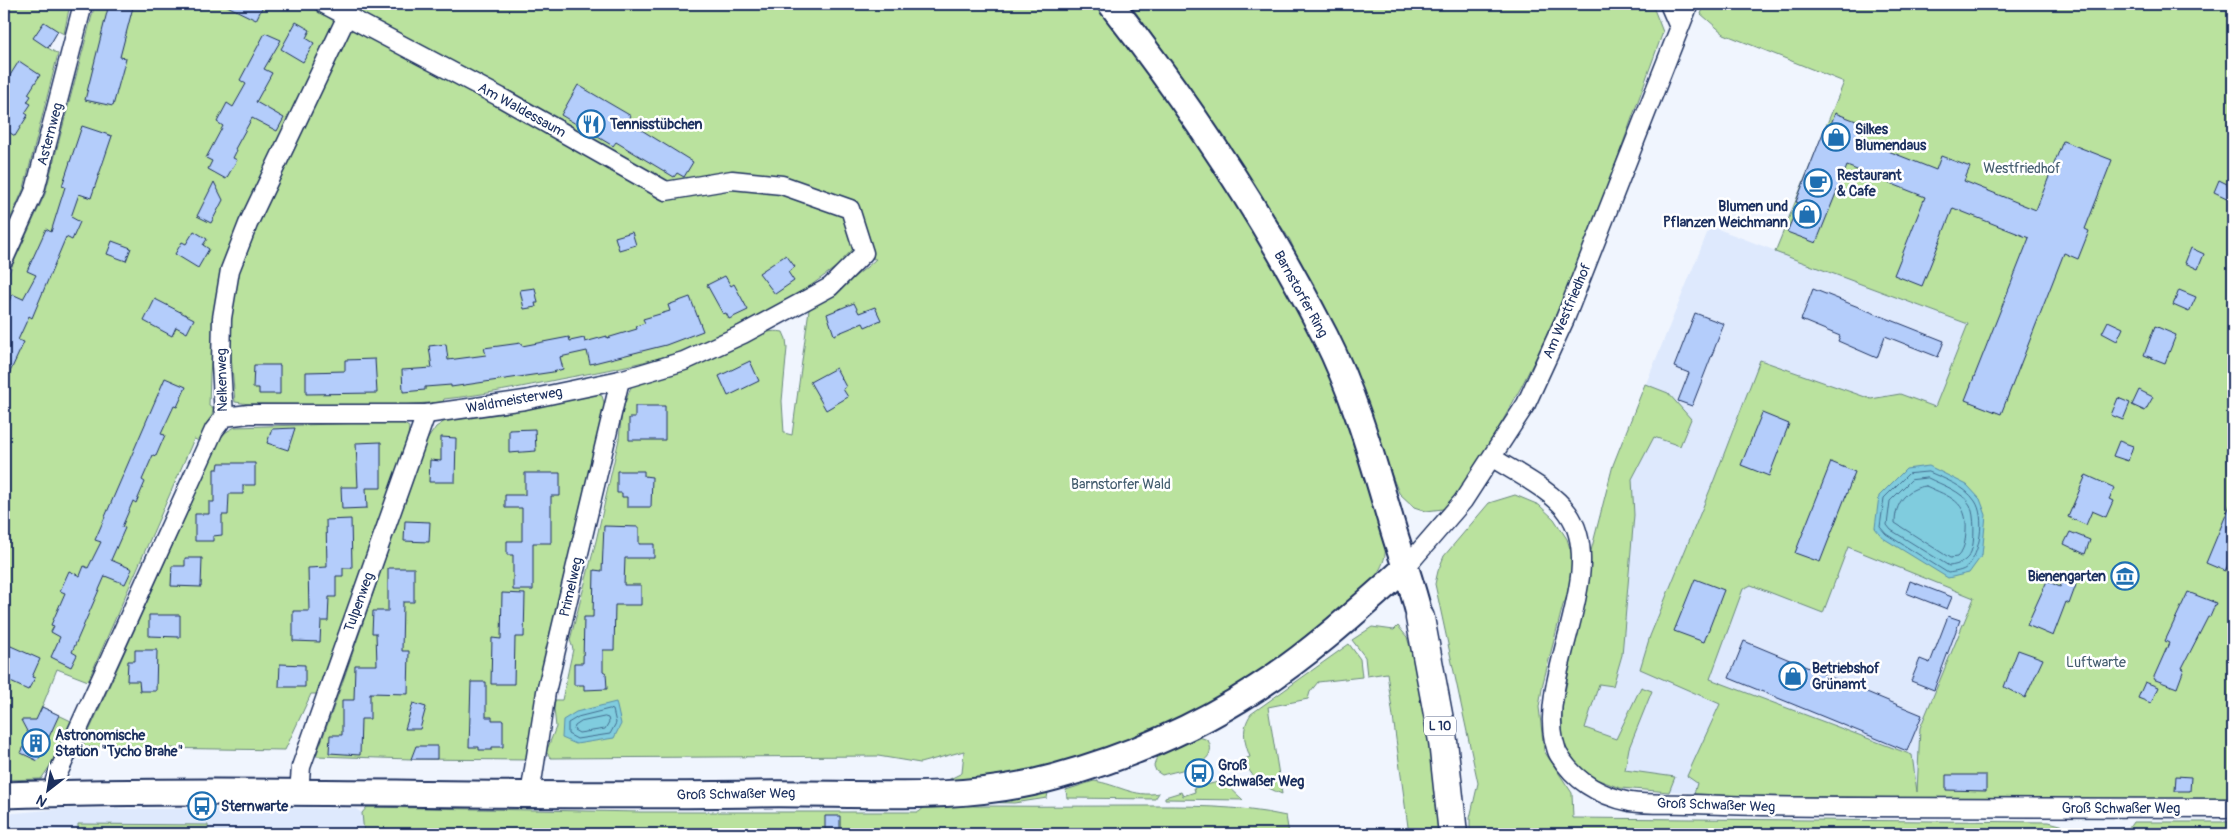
<svg xmlns="http://www.w3.org/2000/svg" width="2237" height="838" font-family="Pangolin,sans-serif">
<rect width="100%" height="100%" fill="#f0f5fe"/>
<filter id="ink" filterUnits="userSpaceOnUse"><feTurbulence type="fractalNoise" baseFrequency=".02" numOctaves="2"/><feDisplacementMap in="SourceGraphic" scale="10" xChannelSelector="R" yChannelSelector="G"/><feConvolveMatrix kernelMatrix="1 2 1 2 8 2 1 2 1" color-interpolation-filters="sRGB"/></filter>
<g filter="url(#ink)">
<!-- built -->
<g fill="#dee9fd">
<polygon points="1710,226 1968,324 1965,332 2040,447 1917,797 1744,796 1620,788 1562,709 1591,551 1613,465"/>
<polygon points="293,808 356,809 362,813 364,834 4,834 4,814 59,809 204,809 204,812 215,812 215,809"/>
</g>
<!-- green -->
<g fill="#bae29e" stroke="#6a887e" fill-rule="evenodd">
<polygon points="4,4 70,4 64,34 58,31 48,48 58,54 24,188 4,233"/>
<polygon points="95,4 312,4 341,18 218,297 210,373 209,406 213,409 211,423 202,442 194,439 88,681 57,669 42,707 71,721 50,766 41,779 4,780 4,284 45,194"/>
<path d="M324,4H1098C1145,65 1189,128 1231,193C1259,237 1286,281 1308,328C1339,394 1360,462 1383,531C1389,554 1384,567 1369,584L1258,675L1165,725L1125,742L1023,773L944,782L962,773L964,751L920,763L878,756L551,758L546,752L556,727L554,709L555,700H562L573,649L570,640L596,541L619,439L622,411L632,384C659,375 687,366 714,356C735,349 760,327 783,332L786,339L787,348L782,401L784,433L792,435L810,302C834,291 857,277 876,259L851,256C817,281 783,307 747,326C693,354 620,368 560,379C522,387 483,395 444,399L443,402L399,405L249,404L235,402L228,319L230,270L347,16Z"/>
<path d="M1130,4H1652L1663,32C1613,168 1569,309 1495,434C1479,460 1466,488 1443,509L1426,511L1414,507L1399,493L1354,383L1290,240L1211,118Z"/>
<path d="M1705,4H2233V801L1744,796L1694,794L1697,783L1687,776L1720,704L1640,669L1650,636L1714,480L1760,360L1871,399L1900,394L1935,407L1968,324L1775,252L1844,82L1724,34L1701,14ZM1848,547L1974,598L1920,728L1917,792L1912,755L1710,679L1743,589L1751,585L1823,613Z"/>
<polygon points="1645,384 1668,393 1691,419 1680,446 1654,437 1632,479 1634,515 1622,655 1613,686 1599,684 1585,728 1616,739 1641,687 1652,691 1629,748 1625,770 1675,777 1669,792 1620,788 1591,777 1574,764 1562,743 1562,709 1591,551 1613,465"/>
<path d="M597,394L602,396L605,406L529,760L411,759L316,756C354,653 388,548 424,444L436,427L445,421Z"/>
<polygon points="401,422 409,427 408,436 328,667 317,694 311,694 285,750 82,747 220,439 226,432 235,427"/>
<polygon points="1515,495 1539,505 1554,519 1567,539 1574,561 1572,587 1563,605 1543,683 1539,707 1544,751 1572,793 1573,818 2049,822 2068,827 2082,834 1470,834 1470,818 1478,783 1435,584 1438,571 1444,556 1489,503"/>
<polygon points="1398,626 1407,637 1416,668 1425,715 1440,834 1409,834 1387,673 1367,676 1365,657 1352,640 1372,627 1394,630"/>
<path d="M1349,644L1360,659L1362,677L1318,682L1310,692L1308,699L1268,707L1282,794C1264,787 1250,778 1244,759L1250,757C1244,741 1241,729 1251,714Z"/>
<path d="M1199,737L1208,740C1221,765 1179,770 1162,775L1156,771L1154,766L1158,753Z"/>
<path d="M1094,781C1117,784 1134,798 1159,793L1155,799L1067,798L1066,790Z"/>
<polygon points="1218,782 1226,784 1243,800 1165,799 1165,797 1181,792 1183,796 1195,792 1194,788"/>
<polygon points="1044,789 1048,793 1047,798 1014,803 964,802"/>
<path d="M927,805C997,807 1067,806 1137,806C1187,806 1237,805 1286,816L1289,834H364L362,813L367,807L641,812H919Z"/>
<polygon points="2133,822 2233,822 2233,834 2125,834"/>
<polygon points="78,824 208,825 208,832 221,834 78,834"/>
</g>
<!-- water -->
<g fill="#80ccde" stroke="#588dab">
<polygon points="1929,466 1967,485 1980,499 1986,515 1982,555 1969,573 1948,578 1883,538 1875,528 1879,496 1906,469"/>
<polygon points="616,702 621,724 614,738 576,744 562,738 563,720 576,712"/>
</g>
<g fill="none" stroke-linecap="round" stroke-linejoin="round">
<!-- shore -->
<g stroke="#436e91" stroke-width="1">
<path d="M1929,472C1945,479 1965,486 1975,501C1986,517 1980,554 1967,567C1963,571 1954,572 1948,573L1886,534L1880,527L1884,498L1908,474Z"/>
<path d="M1928,478C1942,485 1962,491 1970,505C1975,514 1975,543 1971,552C1967,561 1959,565 1949,566L1891,530L1887,525L1890,501L1911,480Z"/>
<path d="M1926,486C1950,497 1968,501 1966,531C1965,542 1965,549 1957,557L1950,558L1895,523C1895,504 1906,488 1926,486Z"/>
<polygon points="610,709 613,710 616,723 610,734 577,739 568,734 568,723 578,717"/>
<polygon points="605,717 608,718 609,722 605,729 579,733 574,730 575,726 581,722"/>
</g>
</g>
<!-- building -->
<g fill="#b4cdfb" stroke="#1b2f5e">
<polygon points="109,4 133,4 133,7 120,57 126,58 113,106 85,100"/>
<polygon points="223,4 264,4 256,20"/>
<polygon points="44,22 58,31 48,48 33,38"/>
<polygon points="296,22 310,30 306,38 314,43 303,62 281,49"/>
<polygon points="265,33 281,40 264,69 272,73 256,102 284,118 277,131 252,118 235,149 237,150 233,158 237,160 226,179 208,169 212,161 206,158 223,126 217,122 227,103 233,107 246,84 240,80"/>
<polygon points="19,61 40,75 28,94 31,96 27,102 31,104 25,113 28,115 15,136 4,129 4,85"/>
<polygon points="578,85 631,116 627,121 693,162 684,177 677,173 674,177 616,142 613,146 561,115"/>
<polygon points="1835,113 1864,124 1858,139 1936,170 1941,156 1970,167 1964,181 2036,210 2063,141 2112,160 2085,229 2089,231 2078,259 2064,253 2001,414 1965,400 2029,238 1953,208 1922,286 1894,275 1925,197 1847,166 1816,243 1787,232 1799,203 1796,202 1826,125 1830,127"/>
<polygon points="82,126 112,136 91,198 79,194 71,217 80,222 72,240 66,237 32,318 29,316 18,340 24,342 4,385 4,312 12,294 23,299 36,275 27,271 46,229 51,232 65,187 62,186"/>
<polygon points="2219,180 2233,187 2233,201 2214,192"/>
<polygon points="214,182 223,200 211,223 197,216"/>
<polygon points="194,231 207,239 203,245 209,249 198,268 175,254 182,242 186,244"/>
<polygon points="632,232 636,245 619,250 615,237"/>
<polygon points="112,241 131,248 126,261 107,254"/>
<polygon points="2191,248 2204,254 2198,269 2185,263"/>
<polygon points="786,255 795,267 788,272 794,281 775,294 759,273"/>
<polygon points="725,276 731,286 734,284 748,310 729,319 726,313 723,314 707,285"/>
<polygon points="535,288 538,303 535,303 536,307 524,309 520,290"/>
<polygon points="1813,289 1944,341 1938,357 1885,336 1877,358 1838,341 1840,336 1801,320"/>
<polygon points="2179,290 2196,297 2189,312 2173,305"/>
<polygon points="690,297 703,331 666,345 590,364 587,351 560,357 563,369 553,372 451,387 451,385 425,387 425,390 403,392 402,370 432,368 429,346 446,344 448,360 486,355 484,348 521,343 522,346 569,337 570,341 584,338 585,342 607,336 607,338 637,329 636,326 645,323 643,319 670,311 668,305"/>
<polygon points="155,299 194,319 187,333 176,327 172,336 144,321"/>
<polygon points="854,303 859,313 875,307 881,320 865,327 863,323 834,335 827,314"/>
<polygon points="1695,313 1724,324 1692,406 1678,401 1689,373 1674,367"/>
<polygon points="2108,321 2123,328 2117,341 2102,333"/>
<polygon points="2155,326 2176,335 2165,363 2144,355"/>
<polygon points="375,359 377,393 306,394 306,372 345,371 345,360"/>
<polygon points="750,361 759,381 728,396 719,376"/>
<polygon points="254,365 280,365 280,394 259,394 259,388 253,388"/>
<polygon points="836,368 846,387 843,389 848,397 826,410 810,382"/>
<polygon points="165,378 186,387 177,407 174,406 161,434 165,435 156,456 153,455 142,480 145,482 136,503 133,501 122,527 125,528 111,560 132,569 125,584 105,576 72,652 77,655 71,667 51,657 60,637 51,632 54,626 51,625 65,593 60,591 69,571 80,576 84,566 88,568 101,542 95,540"/>
<polygon points="2139,390 2153,397 2145,411 2132,405"/>
<polygon points="2118,398 2130,403 2123,420 2111,415"/>
<polygon points="635,406 665,406 665,440 629,440 629,418 635,418"/>
<polygon points="1762,413 1789,424 1769,476 1741,465"/>
<polygon points="295,428 288,450 267,443 272,429"/>
<polygon points="535,429 536,451 509,453 509,430"/>
<polygon points="441,437 456,438 455,482 429,482 430,460 441,461"/>
<polygon points="2119,441 2133,446 2128,461 2113,456"/>
<polygon points="381,442 381,488 366,488 367,508 342,509 341,487 358,487 356,443"/>
<polygon points="1831,462 1855,472 1820,562 1795,553"/>
<polygon points="219,463 255,463 255,485 243,485 243,494 229,494 228,515 222,515 222,535 213,536 213,541 195,541 195,514 209,514 209,502 214,502 214,469 218,469"/>
<polygon points="617,471 644,471 644,476 652,477 651,507 627,507 627,497 622,497 622,493 617,493"/>
<polygon points="525,473 560,473 560,496 551,496 551,543 533,543 533,590 513,590 513,555 507,555 507,541 522,541 522,508 505,508 505,495 525,495"/>
<polygon points="2086,475 2115,488 2109,499 2113,501 2106,517 2092,511 2086,525 2068,517"/>
<polygon points="2233,498 2233,563 2230,561 2225,571 2206,563"/>
<polygon points="351,519 352,568 343,568 343,576 336,576 336,597 329,597 328,621 321,621 320,642 293,641 293,611 309,611 308,568 327,567 326,520"/>
<polygon points="405,521 430,522 429,542 404,541"/>
<polygon points="604,526 639,527 639,544 654,544 654,558 625,558 624,585 641,585 641,605 615,605 614,650 603,650 603,671 606,673 607,689 584,690 584,685 574,685 574,663 583,663 584,617 593,617 594,570 602,571"/>
<polygon points="2070,532 2090,540 2085,554 2064,544"/>
<polygon points="185,558 202,558 201,587 171,586 172,566 185,566"/>
<polygon points="388,568 414,568 414,602 403,602 402,651 409,651 408,694 370,693 370,719 361,719 360,755 329,753 330,735 342,735 342,700 354,700 355,665 377,665 376,633 372,633 373,611 388,611"/>
<polygon points="1695,579 1724,590 1704,642 1674,631"/>
<polygon points="2063,580 2076,585 2069,604 2066,602 2053,636 2027,625 2047,581 2060,587"/>
<polygon points="1910,581 1952,597 1947,609 1906,593"/>
<polygon points="2188,592 2216,603 2210,617 2208,617 2182,668 2184,669 2177,688 2153,679 2169,643 2165,641"/>
<polygon points="502,593 525,594 524,637 515,637 514,684 491,684 492,638 501,639"/>
<polygon points="149,615 180,615 180,637 149,636"/>
<polygon points="1948,616 1960,620 1934,690 1911,681 1920,659 1930,663"/>
<polygon points="1744,641 1922,715 1907,751 1729,678"/>
<polygon points="4,643 40,659 32,677 35,678 28,690 4,679"/>
<polygon points="135,650 157,650 156,691 140,691 139,681 127,681 128,661 135,661"/>
<polygon points="2018,650 2043,659 2025,698 2004,687"/>
<polygon points="280,664 305,665 305,687 279,687"/>
<polygon points="471,682 486,682 486,717 492,717 492,720 503,720 503,747 492,747 492,750 479,750 479,747 469,747"/>
<polygon points="2145,682 2158,687 2151,703 2138,698"/>
<polygon points="413,703 426,707 420,729 405,729"/>
<polygon points="42,707 59,715 38,761 21,753 29,735 21,720 36,720"/>
<polygon points="416,746 437,746 437,759 411,759"/>
<polygon points="1946,775 1986,775 1986,791 1946,790"/>
<polygon points="2176,776 2191,777 2190,791 2175,791"/>
<polygon points="825,816 840,816 840,830 825,829"/>
</g>
<g fill="none" stroke-linecap="round" stroke-linejoin="round">
<!-- street casing -->
<g stroke="#1b2f5e" stroke-width="21">
<g id="street">
<polyline points="1669,4 1679,27"/>
<polyline points="4,259 35,190 83,4"/>
<polyline points="224,417 249,414 426,414 525,400 620,380 684,361 743,334 830,287 864,253 850,209 782,185 732,180 666,191 500,97 324,4"/>
<path d="M1493,458C1516,473 1552,490 1568,513C1609,570 1539,674 1554,741C1556,746 1556,751 1559,755C1575,782 1601,796 1630,802C1650,805 1673,803 1693,804C1745,806 1797,807 1849,807C1977,807 2105,808 2233,808"/>
<polyline points="1405,568 1463,501 1526,404 1565,319 1689,4"/>
<polyline points="54,793 55,780 214,430 224,417 221,364 222,318 230,270 248,224 347,16"/>
<polyline points="299,793 301,767 426,414"/>
<polyline points="530,795 546,692 620,380"/>
</g>
</g>
<!-- secondary casing -->
<g stroke="#1b2f5e" stroke-width="29">
<g id="secondary">
<path d="M1111,4C1191,107 1266,219 1325,336C1355,395 1373,461 1392,525C1401,556 1413,587 1420,618"/>
<path d="M4,795C254,787 504,798 755,794C855,792 958,804 1055,777C1125,758 1196,728 1257,688C1310,654 1358,610 1405,568"/>
</g>
</g>
<!-- highway casing -->
<g stroke="#1b2f5e" stroke-width="31">
<polyline id="highway" points="1420,618 1443,741 1453,834"/>
</g>
<!-- street -->
<use href="#street" stroke="#fff" stroke-width="18"/>
<!-- secondary -->
<use href="#secondary" stroke="#fff" stroke-width="25"/>
<!-- highway -->
<use href="#highway" stroke="#fff" stroke-width="28"/>
</g>
</g>
<!-- icons -->
<defs>
<g id="restaurant-ring" transform="scale(1.4375)"><circle r="9.5" fill="#fff" stroke="#1f6fb2" stroke-width="1.5"/><path d="M-5-6h1v4h1v-4h1v4h1v-4h1v5L-1.5 .5V6h-2V.5L-5-1ZM5-6V6H3V1.5H1.5Q1.5-4 5-6Z" fill="#1f6fb2"/></g>
<g id="shop-ring" transform="scale(1.4375)"><circle r="9.5" fill="#fff" stroke="#1f6fb2" stroke-width="1.5"/><path d="M-5-2.5h2.3a2.7 3.5 0 0 1 5.4 0H5L5.5 6h-11ZM-1.5-2.5h3a1.5 2.3 0 0 0-3 0Z" fill="#1f6fb2"/></g>
<g id="cafe-ring" transform="scale(1.4375)"><circle r="9.5" fill="#fff" stroke="#1f6fb2" stroke-width="1.5"/><path d="M-5.5-4.5H6V0H3Q3 3.5 0 3.5H-2.5Q-5.5 3.5-5.5 0ZM3-3.2v2h1.7v-2ZM-6 4.5H4V6H-6Z" fill="#1f6fb2"/></g>
<g id="museum-ring" transform="scale(1.4375)"><circle r="9.5" fill="#fff" stroke="#1f6fb2" stroke-width="1.5"/><path d="M0-6L6-3V-2H-6V-3ZM-5-1h2V3h-2ZM-1-1h2V3h-2ZM3-1h2V3H3ZM-6 4H6V6H-6Z" fill="#1f6fb2"/></g>
<g id="building-ring" transform="scale(1.4375)"><circle r="9.5" fill="#fff" stroke="#1f6fb2" stroke-width="1.5"/><path d="M-4-6H4V6H1V3H-1V6H-4ZM-2.5-4.3h1.7v1.8h-1.7ZM.8-4.3h1.7v1.8H.8ZM-2.5-1h1.7V.8h-1.7ZM.8-1h1.7V.8H.8Z" fill="#1f6fb2"/></g>
<g id="bus-ring" transform="scale(1.4375)"><circle r="9.5" fill="#fff" stroke="#1f6fb2" stroke-width="1.5"/><path d="M-5-6H5V4H4V6H2V4H-2V6H-4V4H-5ZM-3.5-4V0h7V-4ZM-3.5 1.2v1.5H-2V1.2ZM2 1.2v1.5H3.5V1.2Z" fill="#1f6fb2"/></g>
</defs>
<g fill-rule="evenodd">
<use href="#restaurant-ring" x="591" y="124"/>
<use href="#shop-ring" x="1836" y="137"/>
<use href="#cafe-ring" x="1818" y="183"/>
<use href="#shop-ring" x="1807" y="214"/>
<use href="#museum-ring" x="2125" y="576"/>
<use href="#shop-ring" x="1793" y="676"/>
<use href="#building-ring" x="36" y="743"/>
<use href="#bus-ring" x="1199" y="773"/>
<use href="#bus-ring" x="202" y="806"/>
</g>
<g text-anchor="middle" dominant-baseline="central" stroke-width="5" stroke-linejoin="round" paint-order="stroke">
<!-- shield labels -->
<rect fill="#fff" stroke="#5f6d8e" stroke-width="1" x="1424" y="716.5" width="32" height="19" rx="4"/>
<g font-size="12" font-weight="bold" fill="#1b2f5e">
<text x="1440" y="726">L 10</text>
</g>
<!-- street labels -->
<g font-size="14" fill="#1b2f5e" stroke="#fff">
<text transform="translate(522 110) rotate(29)">Am Waldessaum</text>
<text transform="translate(50 134) rotate(-75)">Asternweg</text>
<text transform="translate(1301 294) rotate(61)">Barnstorfer Ring</text>
<text transform="translate(1567 311) rotate(-67)">Am Westfriedhof</text>
<text transform="translate(222 380) rotate(-91)">Nelkenweg</text>
<text transform="translate(514 400) rotate(-10)">Waldmeisterweg</text>
<text transform="translate(571 587) rotate(-77)">Primelweg</text>
<text transform="translate(359 602) rotate(-70)">Tulpenweg</text>
<text transform="translate(736 794) rotate(-1)">Groß Schwaßer Weg</text>
<text transform="translate(1716 805) rotate(2)">Groß Schwaßer Weg</text>
<text x="2121" y="808">Groß Schwaßer Weg</text>
</g>
<!-- poi labels -->
<g font-size="14" font-weight="bold" fill="#1b2f5e" stroke="#fff" text-anchor="start">
<text x="610" y="124">Tennisstübchen</text>
<text x="1855" y="129">Silkes<tspan x="1855" dy="16">Blumendaus</tspan></text>
<text x="1837" y="175">Restaurant<tspan x="1837" dy="16">&amp; Cafe</tspan></text>
<text x="1788" y="206" text-anchor="end">Blumen und<tspan x="1788" dy="16">Pflanzen Weichmann</tspan></text>
<text x="2106" y="576" text-anchor="end">Bienengarten</text>
<text x="1812" y="668">Betriebshof<tspan x="1812" dy="16">Grünamt</tspan></text>
<text x="55" y="735">Astronomische<tspan x="55" dy="16">Station "Tycho Brahe"</tspan></text>
<text x="1218" y="765">Groß<tspan x="1218" dy="16">Schwaßer Weg</tspan></text>
<text x="221" y="806">Sternwarte</text>
</g>
<!-- park labels -->
<g font-size="14" fill="#435c6e" stroke="#fff">
<text x="2022" y="168">Westfriedhof</text>
<text x="1121" y="484">Barnstorfer Wald</text>
<text x="2096" y="662">Luftwarte</text>
</g>
</g>
<!-- margin -->
<rect width="2237" height="838" fill="none" stroke="#fff" stroke-width="20"/>
<rect x="10" y="10" width="2217" height="818" fill="none" stroke="#1b2f5e" stroke-width="2" filter="url(#ink)"/>
<!-- north arrow -->
<g transform="translate(48 790) rotate(211)" stroke="#ffffff" stroke-width="4" paint-order="stroke">
<path d="M0-4L9 19L0 12L-9 19Z" fill="#1b2f5e"/>
<text y="-8" font-size="14" font-weight="bold" text-anchor="middle" fill="#1b2f5e">N</text>
</g>
</svg>
